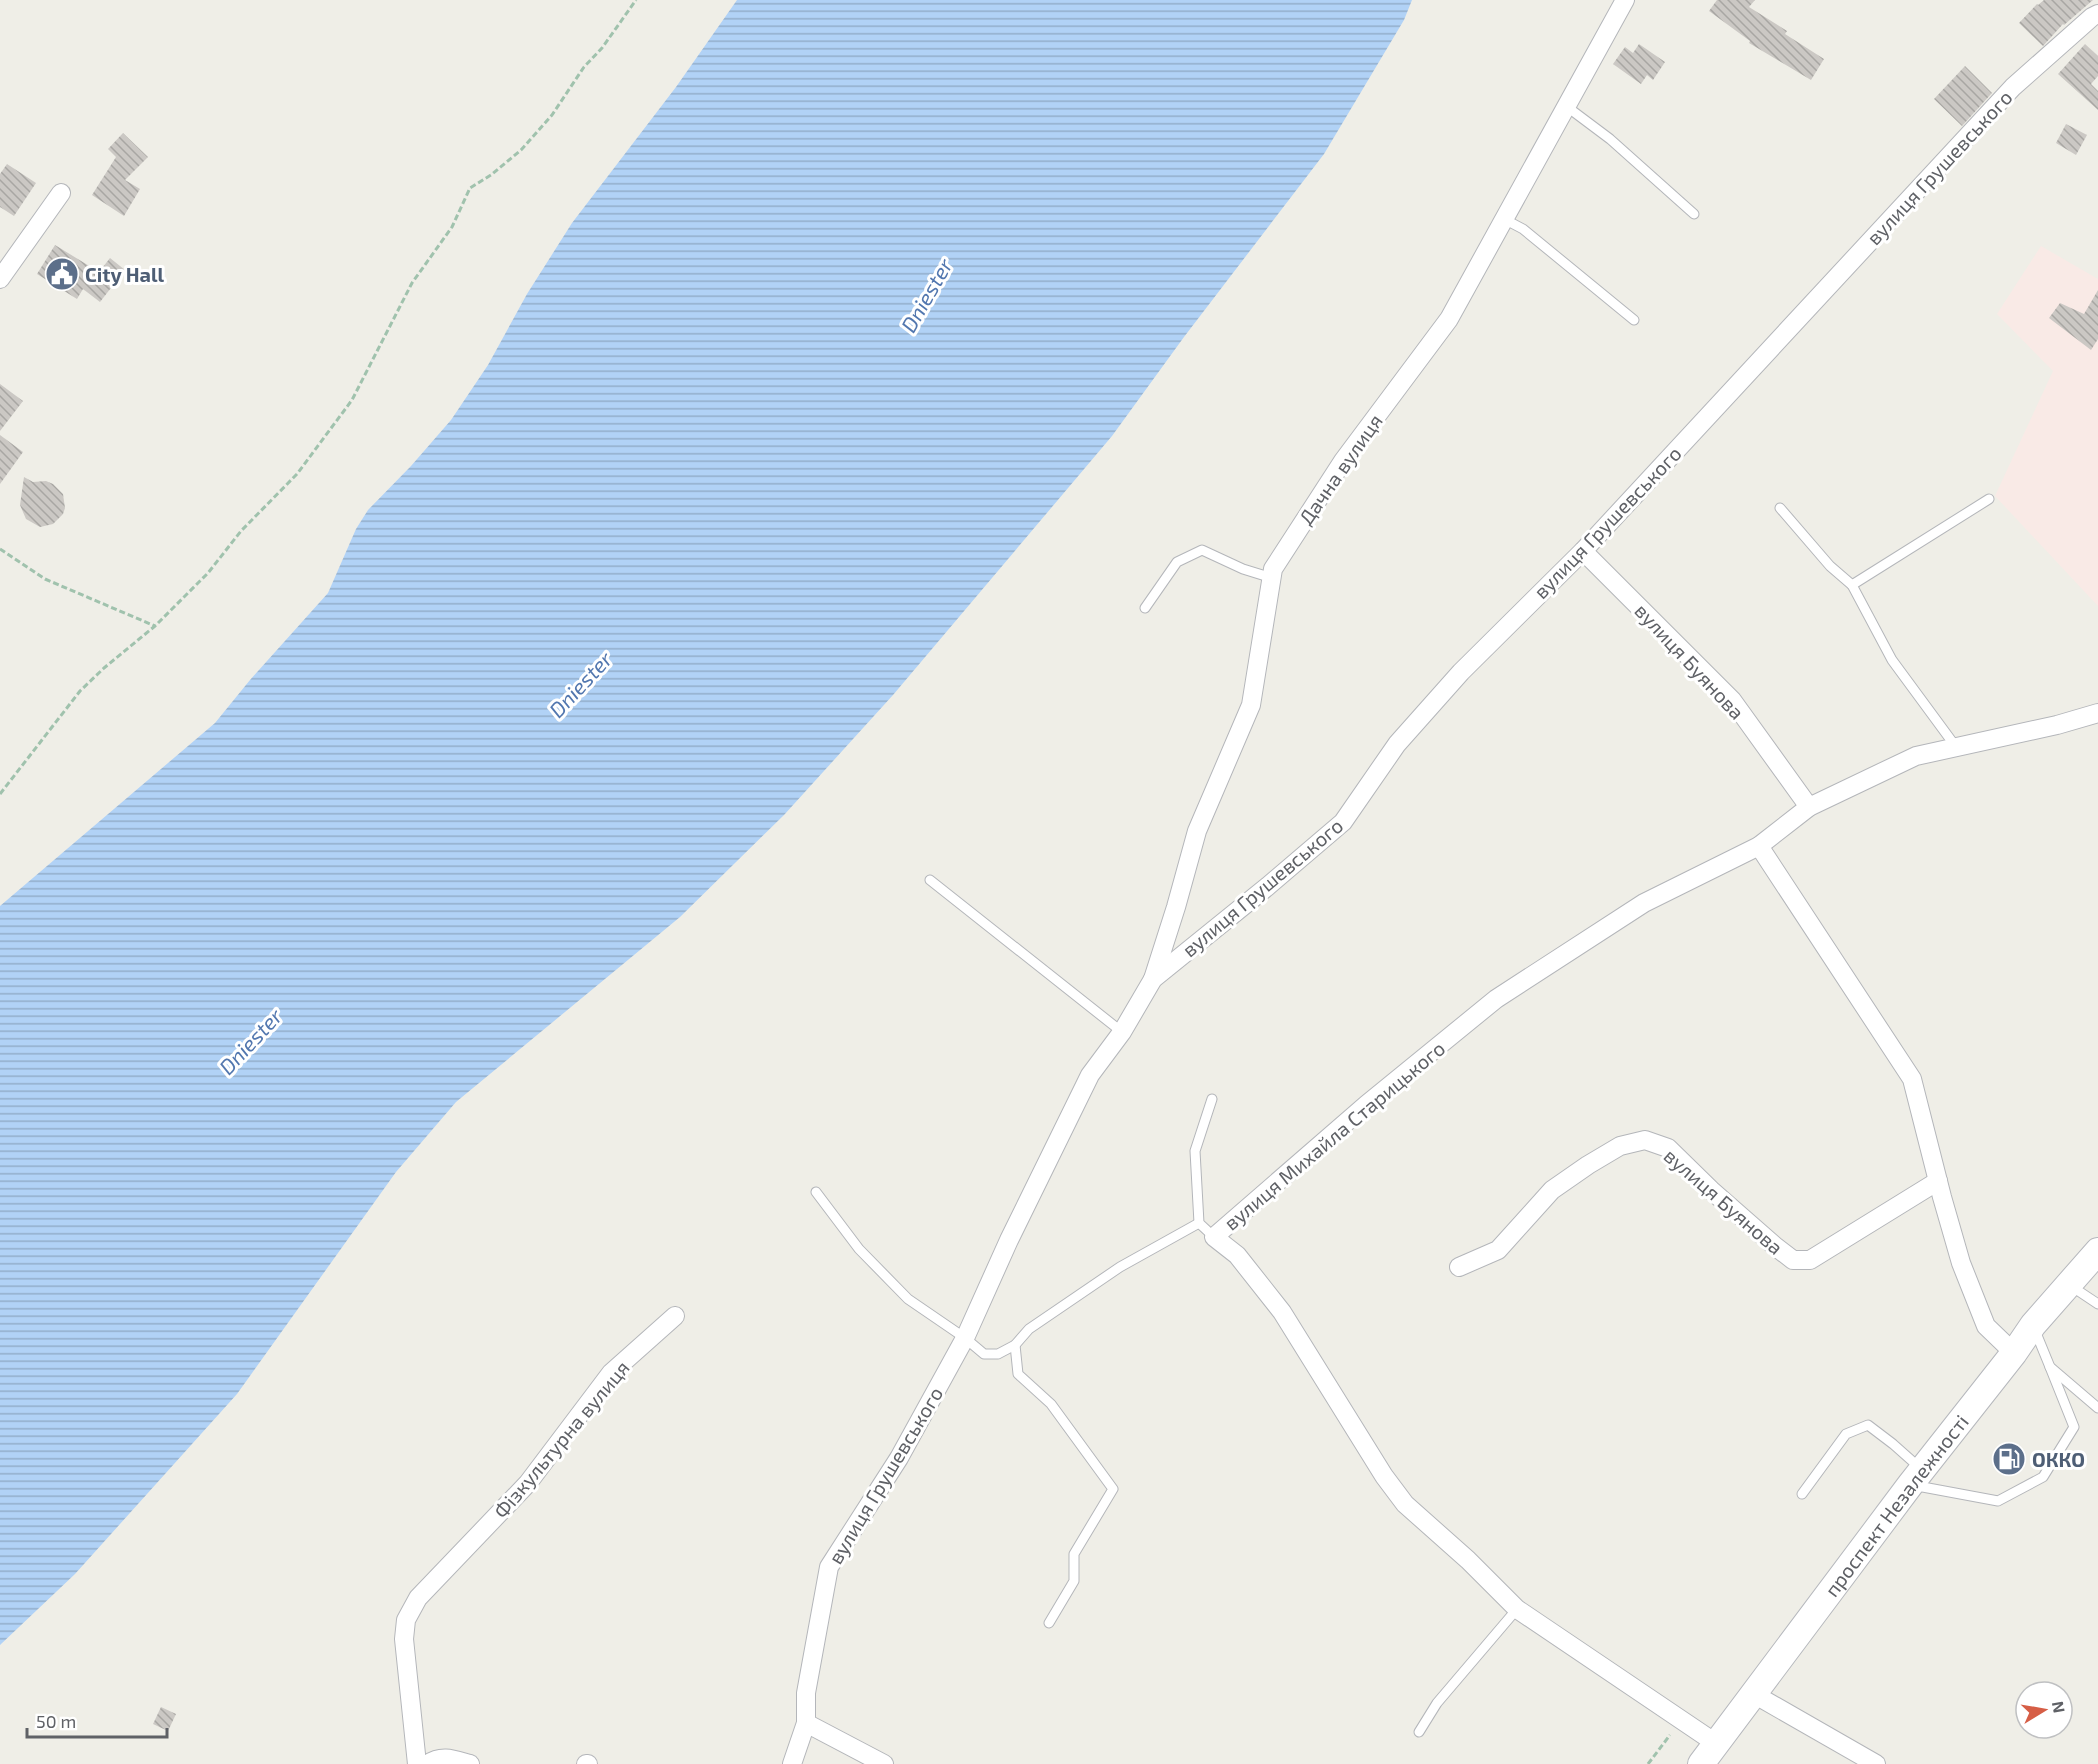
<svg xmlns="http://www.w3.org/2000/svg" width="2098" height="1764" font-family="'Exo 2',sans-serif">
<defs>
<pattern id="water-rules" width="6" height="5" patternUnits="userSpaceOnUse" patternTransform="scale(1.5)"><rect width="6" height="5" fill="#b1d2f6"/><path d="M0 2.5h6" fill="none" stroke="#93aecb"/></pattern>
<pattern id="building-back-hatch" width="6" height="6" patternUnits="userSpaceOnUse" patternTransform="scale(1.5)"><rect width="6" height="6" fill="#cbc8c4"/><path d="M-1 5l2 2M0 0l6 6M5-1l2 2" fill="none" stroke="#a8a6a3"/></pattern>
</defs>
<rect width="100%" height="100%" fill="#efeee7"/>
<!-- medical -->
<polygon fill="#f9eae6" points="2041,246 2098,279 2098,606 1995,496 2053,371 1997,314"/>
<!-- water -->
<polygon fill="url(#water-rules)" points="737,0 1412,0 1404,20 1324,154 1184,337 1112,436 893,695 784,815 680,917 456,1102 396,1172 237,1394 75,1574 0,1645 0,906 215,723 250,680 328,593 356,529 368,510 411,466 451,420 488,365 527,294 572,223 676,87"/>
<!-- building -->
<g fill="url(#building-back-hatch)">
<polygon points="1717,0 1755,0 1749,7 1787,31 1785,34 1824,59 1811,80 1749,43 1750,41 1709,11"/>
<polygon points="2044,0 2093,0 2064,25 2063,24 2043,46 2019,23 2037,4 2038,5"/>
<polygon points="1639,44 1665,62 1653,80 1647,75 1641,84 1613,64 1625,47 1633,53"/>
<polygon points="2085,44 2098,56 2098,76 2091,84 2098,91 2098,110 2058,74"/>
<polygon points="1965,66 1992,93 1962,126 1934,99"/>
<polygon points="2066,124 2087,135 2076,155 2056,143"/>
<polygon points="123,133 148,157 125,180 140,189 124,216 92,195 116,157 108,149"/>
<polygon points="7,164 36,183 14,216 0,207 0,174"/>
<polygon points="55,245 99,272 110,258 125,270 100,302 83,289 77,299 37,274"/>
<polygon points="2098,290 2098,339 2091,350 2049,318 2060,303 2084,314"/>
<polygon points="0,384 23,401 0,431"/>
<polygon points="0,435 23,452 0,484"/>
<polygon points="24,477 33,482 46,481 53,484 63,494 65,508 63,514 53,524 40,527 26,519 20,505"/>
<polygon points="161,1707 176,1714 168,1731 153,1724"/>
</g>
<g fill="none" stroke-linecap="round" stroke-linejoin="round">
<!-- service casing -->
<g stroke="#b4b6ba" stroke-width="11">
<g id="service">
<polyline points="1566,106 1610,139 1694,214"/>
<polyline points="1504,219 1523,229 1634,320"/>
<polyline points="1780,508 1830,566 1852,585 1892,660 1956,747"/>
<polyline points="1852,585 1989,499"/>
<polyline points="1145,608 1177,562 1202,550 1243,569 1272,578"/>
<polyline points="930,880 1122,1032"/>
<polyline points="1212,1099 1195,1151 1199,1223 1214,1237"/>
<polyline points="816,1192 859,1249 908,1299 965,1338 984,1354 998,1354 1015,1345 1029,1329 1120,1267 1199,1223"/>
<polyline points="2071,1286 2098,1304"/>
<polyline points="2034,1328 2050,1367 2098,1408"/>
<polyline points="1015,1345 1018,1374 1051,1404 1113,1489 1074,1554 1074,1581 1049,1623"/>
<polyline points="1912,1485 1998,1501 2043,1477 2074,1427 2050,1367"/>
<polyline points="1802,1494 1846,1434 1868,1425 1893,1444 1920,1468"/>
<polyline points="1419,1732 1437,1703 1517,1609"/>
</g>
</g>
<!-- minor casing -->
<g stroke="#b4b6ba" stroke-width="20">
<g id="minor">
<polyline points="0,279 61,193"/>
<polyline points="1583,551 1732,700 1809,807"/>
<polyline points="1759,846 1912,1079 1942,1197 1961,1263 1986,1326 2014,1353"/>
<polyline points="1153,979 1176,907 1197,831 1251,705 1273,569 1343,461 1449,319 1625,0"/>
<polyline points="1459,1267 1498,1250 1552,1190 1588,1165 1620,1146 1645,1140 1668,1148 1711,1190 1776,1247 1793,1260 1810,1260 1938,1181"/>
<polyline points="1752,1693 1876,1764"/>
<polyline points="806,1723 884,1764"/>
<polyline points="1717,1744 1517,1609 1468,1560 1405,1504 1384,1476 1282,1312 1237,1255 1214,1237 1366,1105 1496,999 1644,903 1759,846 1809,807 1916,756 2057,725 2098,713"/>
<polyline points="417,1764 404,1639 406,1620 418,1598 528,1483 611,1373 675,1316"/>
<path d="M428,1764C442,1754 455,1760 470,1764"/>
<polyline points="586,1764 588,1764"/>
<polyline points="792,1764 806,1723 806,1693 829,1567 899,1458 965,1338 1009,1240 1090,1075 1122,1032 1153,979 1268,886 1343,822 1397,744 1461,672 1583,551 2013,87 2092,17 2098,14"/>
</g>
</g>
<!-- secondary casing -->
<g stroke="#b6b8bd" stroke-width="28">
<g id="secondary">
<path id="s1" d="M1701,1764L1910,1485L2014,1353L2033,1325L2098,1251"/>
</g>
</g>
<!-- path -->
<g stroke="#a0c2ad" stroke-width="3" stroke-dasharray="6 3" stroke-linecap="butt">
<polyline points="0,549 45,579 155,626"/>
<polyline points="0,794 80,691 104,668 155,626 208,573 241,531 297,474 352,400 412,283 452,227 470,188 491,175 521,150 552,115 584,67 602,48 636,0"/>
<polyline points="1648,1764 1670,1735"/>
</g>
<!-- service -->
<use href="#service" stroke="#fff" stroke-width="9"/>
<!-- minor -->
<use href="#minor" stroke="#fff" stroke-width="18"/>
<!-- secondary -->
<use href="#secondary" stroke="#fff" stroke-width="26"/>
</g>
<!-- icons -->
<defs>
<g id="civic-disc" transform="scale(1.725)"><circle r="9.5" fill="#5c6f8a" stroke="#fff"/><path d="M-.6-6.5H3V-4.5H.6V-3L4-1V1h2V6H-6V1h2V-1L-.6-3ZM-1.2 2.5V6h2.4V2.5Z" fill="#fff"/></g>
<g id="fuel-disc" transform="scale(1.725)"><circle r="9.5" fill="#5c6f8a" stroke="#fff"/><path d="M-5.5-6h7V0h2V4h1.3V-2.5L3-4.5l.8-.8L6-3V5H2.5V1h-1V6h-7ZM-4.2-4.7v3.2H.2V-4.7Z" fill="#fff"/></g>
</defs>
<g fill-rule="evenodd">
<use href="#civic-disc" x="62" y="274"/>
<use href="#fuel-disc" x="2009" y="1459"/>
</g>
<g text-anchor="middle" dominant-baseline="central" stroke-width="6" stroke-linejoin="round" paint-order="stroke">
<!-- street labels -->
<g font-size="20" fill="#5f6166" stroke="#fff">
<text transform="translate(1939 167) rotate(-47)">вулиця Грушевського</text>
<text transform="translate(1340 469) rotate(-55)">Дачна вулиця</text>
<text transform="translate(1607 522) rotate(-46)">вулиця Грушевського</text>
<text transform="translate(1690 661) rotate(47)">вулиця Буянова</text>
<text transform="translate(1262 887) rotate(-40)">вулиця Грушевського</text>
<text transform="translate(1334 1135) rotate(-40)">вулиця Михайла Старицького</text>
<text transform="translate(1724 1201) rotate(41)">вулиця Буянова</text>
<text transform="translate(561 1439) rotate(-50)">Фізкультурна вулиця</text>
<text transform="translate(885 1475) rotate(-59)">вулиця Грушевського</text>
<text stroke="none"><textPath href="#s1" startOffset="324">проспект Незалежності</textPath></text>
</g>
<!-- service labels -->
<g font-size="20" font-weight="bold" fill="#4e5e75" stroke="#fff" text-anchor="start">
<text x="85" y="274">City Hall</text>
<text x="2032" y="1459">ОККО</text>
</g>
<!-- water labels -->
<g font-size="21" font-style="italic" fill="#5277af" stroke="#fff">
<text transform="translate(926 295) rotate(-60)">Dniester</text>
<text transform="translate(580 684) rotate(-47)">Dniester</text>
<text transform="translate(250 1041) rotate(-47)">Dniester</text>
</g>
</g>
<!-- north arrow -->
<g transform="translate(2044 1710) rotate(79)"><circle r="28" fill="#ffffff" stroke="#bfc0c2" stroke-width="1.5"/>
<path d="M0-4.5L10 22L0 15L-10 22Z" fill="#d65e46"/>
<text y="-9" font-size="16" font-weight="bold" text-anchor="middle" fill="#5f6166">N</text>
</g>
<!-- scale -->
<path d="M27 1728v9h140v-9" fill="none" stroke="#5f6166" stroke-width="3"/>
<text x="36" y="1728" font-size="18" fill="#5f6166" stroke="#ffffff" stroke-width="4.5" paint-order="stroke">50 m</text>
</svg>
